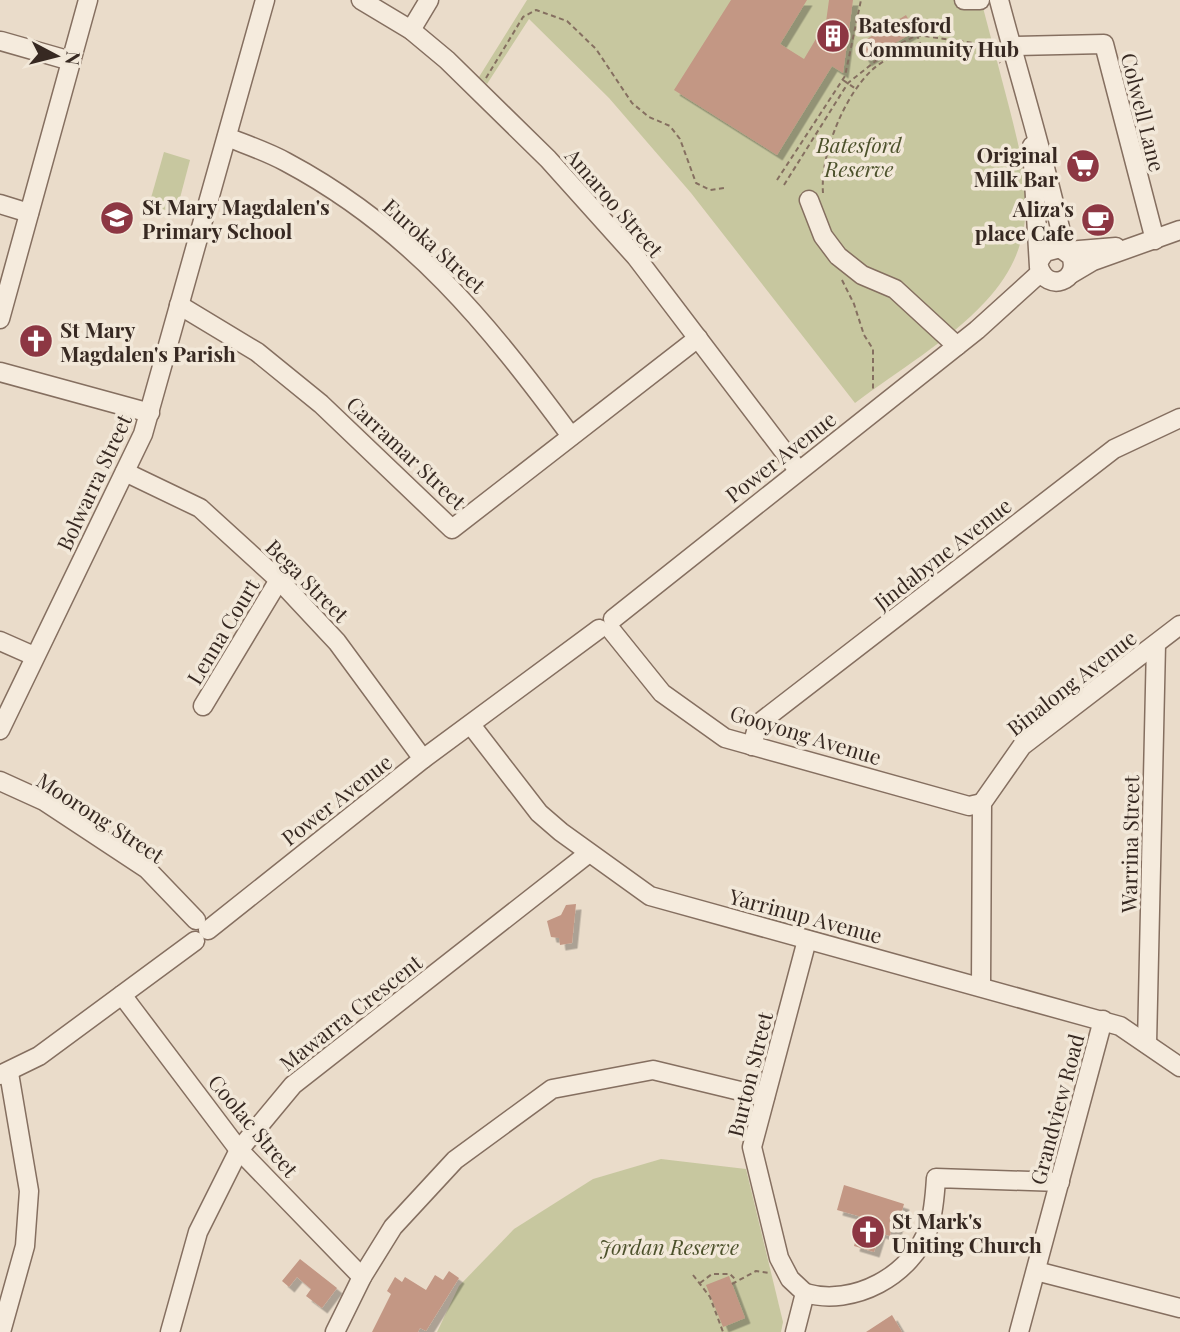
<svg xmlns="http://www.w3.org/2000/svg" width="1180" height="1332" font-family="'Playfair Display',serif">
<defs>
<filter id="shadow"><feDropShadow dx="5.5" dy="5.5" stdDeviation="0" flood-color="#0004"/></filter>
</defs>
<rect width="100%" height="100%" fill="#eadcca"/>
<!-- green -->
<g fill="#c7c79f">
<path d="M527,0H981C990,34 999,69 1008,103C1027,177 1044,240 985,302C950,340 896,372 855,403L691,193L609,98L529,19L487,84L479,77Z"/>
<polygon points="164,152 190,160 176,213 149,205"/>
<polygon points="661,1159 746,1169 783,1322 781,1332 437,1332 459,1286 514,1229 593,1179"/>
</g>
<!-- building -->
<g fill="#c39784" filter="url(#shadow)">
<polygon points="731,0 807,0 780,44 804,59 826,22 829,0 853,0 843,73 832,66 777,155 674,90"/>
<polygon points="906,15 915,31 866,61 857,45"/>
<polygon points="576,904 572,943 560,945 559,938 551,937 547,921 561,915 566,905"/>
<polygon points="844,1185 904,1204 896,1231 891,1229 890,1236 880,1233 874,1252 854,1246 862,1217 837,1210"/>
<polygon points="300,1259 337,1288 322,1308 306,1296 311,1289 297,1277 289,1287 282,1281"/>
<polygon points="449,1271 459,1278 426,1331 420,1328 418,1332 372,1332 391,1294 387,1291 395,1277 402,1282 405,1277 426,1290 435,1275 443,1280"/>
<polygon points="729,1276 745,1318 723,1327 706,1285"/>
<polygon points="892,1315 902,1332 866,1332"/>
</g>
<g fill="none" stroke-linecap="round" stroke-linejoin="round">
<!-- minor casing -->
<g stroke="#856f60" stroke-width="21">
<g id="minor">
<polyline points="361,0 411,30 447,60 548,159 636,257 798,470"/>
<polyline points="964,0 980,0"/>
<path d="M999,0C1021,83 1047,166 1065,250"/>
<polyline points="411,30 429,0"/>
<polyline points="1,41 71,61"/>
<polyline points="1011,46 1104,44 1155,240"/>
<path d="M227,137C247,145 268,152 286,162C412,229 488,324 571,436"/>
<path d="M1032,146L1039,267C1047,293 1081,281 1071,256L1060,248L1045,252L1039,261"/>
<polyline points="809,200 823,236 838,256 862,275 895,289 957,346"/>
<polyline points="0,204 29,213"/>
<polyline points="1067,251 1116,247"/>
<polyline points="1071,274 1093,261 1180,230"/>
<polyline points="179,305 257,352 321,404 452,529 698,338"/>
<polyline points="0,319 88,0"/>
<polyline points="0,372 150,413"/>
<polyline points="125,472 200,508 279,580 337,642 423,759"/>
<polyline points="613,619 977,330 1041,272"/>
<polyline points="612,631 662,693 725,738 969,806 982,803"/>
<polyline points="0,641 34,656"/>
<polyline points="203,706 279,580"/>
<polyline points="471,725 539,813 561,832 650,896 1120,1026 1180,1067"/>
<polyline points="0,730 143,434 265,0"/>
<polyline points="752,746 758,724 1114,449 1180,418"/>
<polyline points="0,781 44,801 147,869 196,920"/>
<polyline points="208,930 423,759 599,629"/>
<polyline points="981,985 982,803 1022,746 1180,625"/>
<polyline points="122,995 239,1150 362,1277"/>
<polyline points="1147,1044 1156,644"/>
<polyline points="0,1075 39,1056 195,941"/>
<polyline points="1036,1271 1180,1308"/>
<path d="M805,1293C853,1307 912,1276 929,1227C934,1211 935,1194 936,1178L1060,1182"/>
<polyline points="1,1332 25,1246 29,1191 9,1073"/>
<polyline points="170,1332 198,1232 239,1150 293,1085 589,853"/>
<polyline points="335,1332 362,1277 393,1227 455,1160 552,1089 653,1070 765,1097"/>
<polyline points="795,1332 805,1293 790,1279 779,1258 752,1147 807,940"/>
<polyline points="1019,1332 1103,1020"/>
</g>
</g>
<!-- path -->
<g stroke="#856f60" stroke-width="2" stroke-dasharray="5 3.5" stroke-linecap="butt">
<polyline points="486,78 523,17 536,10 567,21 596,49 632,103 649,117 670,126 680,139 696,183 710,190 724,188"/>
<polyline points="843,80 856,89"/>
<polyline points="777,180 845,76 861,0"/>
<polyline points="784,185 848,83 892,48 917,35 988,45 1000,63"/>
<path d="M823,193C820,155 844,96 872,70C885,58 904,51 920,43L917,35"/>
<polyline points="842,280 854,304 864,335 873,349 873,392"/>
<polyline points="693,1275 710,1297 723,1332"/>
<polyline points="700,1283 712,1274 730,1274 736,1280"/>
<polyline points="732,1284 756,1271 770,1273"/>
</g>
<!-- minor -->
<use href="#minor" stroke="#f5ebdd" stroke-width="18"/>
</g>
<!-- icons -->
<defs>
<g id="building-disc" transform="scale(1.75)"><circle r="9.5" fill="#8d3743" stroke="#f2e8d9"/><path d="M-4-6H4V6H1V3H-1V6H-4ZM-2.5-4.3h1.7v1.8h-1.7ZM.8-4.3h1.7v1.8H.8ZM-2.5-1h1.7V.8h-1.7ZM.8-1h1.7V.8H.8Z" fill="#fff"/></g>
<g id="supermarket-disc" transform="scale(1.75)"><circle r="9.5" fill="#8d3743" stroke="#f2e8d9"/><path d="M-6-5.5h2.5l.6 2H6L4.5 2H-2.5L-4.4-4H-6ZM-1.5 3.2a1.3 1.3 0 1 0 .1 0ZM3 3.2a1.3 1.3 0 1 0 .1 0Z" fill="#fff"/></g>
<g id="school-disc" transform="scale(1.75)"><circle r="9.5" fill="#8d3743" stroke="#f2e8d9"/><path d="M0-5L7-2L0 1L-7-2ZM-4 1L0 2.5L4 1V4Q0 6-4 4Z" fill="#fff"/></g>
<g id="cafe-disc" transform="scale(1.75)"><circle r="9.5" fill="#8d3743" stroke="#f2e8d9"/><path d="M-5.5-4.5H6V0H3Q3 3.5 0 3.5H-2.5Q-5.5 3.5-5.5 0ZM3-3.2v2h1.7v-2ZM-6 4.5H4V6H-6Z" fill="#fff"/></g>
<g id="church-disc" transform="scale(1.75)"><circle r="9.5" fill="#8d3743" stroke="#f2e8d9"/><path d="M-1.2-6h2.4v3.5h3.3v2.4h-3.3V6h-2.4V-.1h-3.3v-2.4h3.3Z" fill="#fff"/></g>
</defs>
<g fill-rule="evenodd">
<use href="#building-disc" x="833" y="36"/>
<use href="#supermarket-disc" x="1083" y="166"/>
<use href="#school-disc" x="117" y="218"/>
<use href="#cafe-disc" x="1098" y="220"/>
<use href="#church-disc" x="36" y="341"/>
<use href="#church-disc" x="868" y="1232"/>
</g>
<g text-anchor="middle" dominant-baseline="central" stroke-width="7" stroke-linejoin="round" paint-order="stroke">
<!-- poi labels -->
<g font-size="21" font-weight="bold" fill="#372922" stroke="#f2e8d9" text-anchor="start">
<text x="858" y="24">Batesford<tspan x="858" dy="24">Community Hub</tspan></text>
<text x="1058" y="154" text-anchor="end">Original<tspan x="1058" dy="24">Milk Bar</tspan></text>
<text x="142" y="206">St Mary Magdalen's<tspan x="142" dy="24">Primary School</tspan></text>
<text x="1074" y="208" text-anchor="end">Aliza's<tspan x="1074" dy="24">place Cafe</tspan></text>
<text x="60" y="329">St Mary<tspan x="60" dy="24">Magdalen's Parish</tspan></text>
<text x="892" y="1220">St Mark's<tspan x="892" dy="24">Uniting Church</tspan></text>
</g>
<!-- street labels -->
<g font-size="21" fill="#372922" stroke="#f2e8d9">
<text transform="translate(1144 112) rotate(76)">Colwell Lane</text>
<text transform="translate(615 202) rotate(49)">Amaroo Street</text>
<text transform="translate(435 245) rotate(42)">Euroka Street</text>
<text transform="translate(407 452) rotate(43)">Carramar Street</text>
<text transform="translate(780 456) rotate(-38)">Power Avenue</text>
<text transform="translate(93 482) rotate(-65)">Bolwarra Street</text>
<text transform="translate(942 553) rotate(-38)">Jindabyne Avenue</text>
<text transform="translate(308 580) rotate(45)">Bega Street</text>
<text transform="translate(222 631) rotate(-59)">Lenna Court</text>
<text transform="translate(1071 682) rotate(-38)">Binalong Avenue</text>
<text transform="translate(806 734) rotate(17)">Gooyong Avenue</text>
<text transform="translate(336 799) rotate(-38)">Power Avenue</text>
<text transform="translate(101 817) rotate(33)">Moorong Street</text>
<text transform="translate(1129 844) rotate(-89)">Warrina Street</text>
<text transform="translate(806 915) rotate(15)">Yarrinup Avenue</text>
<text transform="translate(350 1012) rotate(-38)">Mawarra Crescent</text>
<text transform="translate(749 1074) rotate(-76)">Burton Street</text>
<text transform="translate(1056 1109) rotate(-75)">Grandview Road</text>
<text transform="translate(254 1125) rotate(50)">Coolac Street</text>
</g>
<!-- park labels -->
<g font-size="21" font-style="italic" fill="#4c512b" stroke="#f2e8d9">
<text x="859" y="144">Batesford<tspan x="859" dy="24">Reserve</tspan></text>
<text x="669" y="1246">Jordan Reserve</text>
</g>
</g>
<!-- north arrow -->
<g transform="translate(56 56) rotate(97)" stroke="#f2e8d9" stroke-width="5" paint-order="stroke">
<path d="M0-5L12 26L0 18L-12 26Z" fill="#372922"/>
<text y="-10" font-size="19" font-weight="bold" text-anchor="middle" fill="#372922">N</text>
</g>
</svg>
